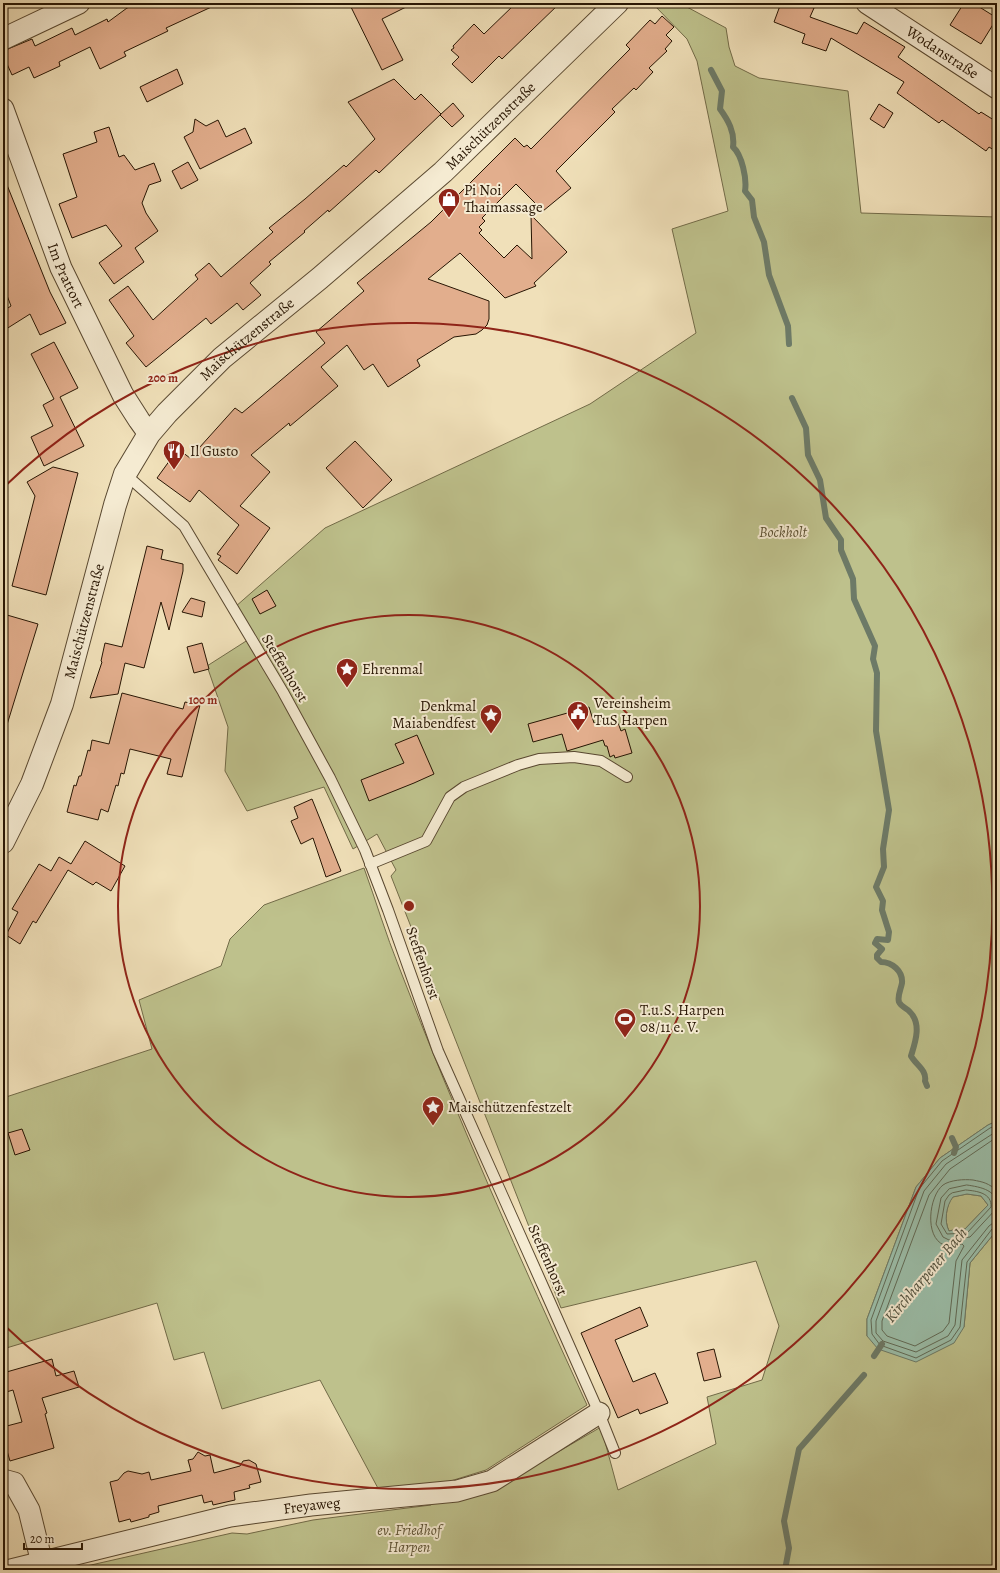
<svg xmlns="http://www.w3.org/2000/svg" width="1000" height="1573" font-family="Alegreya,serif">
<rect width="100%" height="100%" fill="#f0e0b9"/>
<filter id="stains"><feTurbulence type="fractalNoise" baseFrequency=".005" numOctaves="4"/><feColorMatrix values="0 0 0 0 .2 0 0 0 0 .09 0 0 0 0 .02 0 0 0 .5 -.17"/></filter>
<radialGradient id="worn" r=".72"><stop offset=".6" stop-color="#630" stop-opacity="0"/><stop offset="1" stop-color="#630" stop-opacity=".3"/></radialGradient>
<!-- green -->
<g fill="#bec18c" stroke="#726b48">
<polygon points="656,3 686,3 687,7 726,28 729,47 735,66 759,78 848,91 861,213 997,217 997,1121 988,1125 940,1158 916,1187 867,1319 867,1336 964,1327 970,1263 997,1230 997,1570 69,1570 232,1533 247,1534 313,1520 431,1505 431,1502 494,1489 601,1427 618,1490 716,1444 707,1397 762,1380 779,1326 756,1261 561,1308 391,876 396,870 377,834 353,849 324,787 247,811 225,771 228,727 207,666 254,636 235,607 325,528 590,404 696,333 672,229 728,211 697,61 687,39 654,5"/>
<path d="M364,868C376,901 386,935 399,967C456,1116 521,1261 587,1405L486,1470L428,1488L380,1492L320,1380L222,1409L204,1352L174,1360L157,1303L3,1349V1098L152,1049L139,1000L221,966L230,939L264,905Z"/>
<path d="M967,1194L981,1196L988,1205L965,1229H958L949,1231C944,1221 946,1206 952,1197Z"/>
</g>
<!-- water -->
<path fill="#9bbea9" stroke="#6d7a67" fill-rule="evenodd" d="M997,1121V1230L970,1263L964,1327L954,1343L916,1362L878,1349L867,1336V1319L916,1187L940,1158L988,1125ZM967,1194L981,1196L988,1205L965,1229H958L949,1231C944,1221 946,1206 953,1197Z"/>
<g fill="none" stroke-linecap="round" stroke-linejoin="round">
<!-- shore -->
<g stroke="#616a56" stroke-width="1">
<polyline points="997,1125 990,1128 942,1161 919,1189 871,1320 872,1334 880,1345 916,1358 951,1340 960,1327 967,1262 992,1229 997,1228"/>
<polyline points="997,1131 946,1164 924,1191 876,1321 876,1333 883,1341 916,1352 948,1336 955,1325 962,1260 989,1226 993,1223 997,1223"/>
<path d="M997,1137L950,1169L929,1195L882,1321V1330L887,1336L915,1346L943,1331L949,1323L956,1261L964,1246L962,1244C956,1244 950,1247 944,1245C924,1237 929,1196 943,1185C950,1180 964,1179 973,1180C983,1182 989,1183 997,1191"/>
<path d="M967,1185C980,1187 1000,1190 996,1209L970,1237L949,1240L943,1237L936,1224L941,1198L949,1189Z"/>
<path d="M966,1190C977,1191 992,1193 991,1207L967,1233L947,1234L941,1224L945,1201L949,1195L952,1193Z"/>
</g>
<!-- stream -->
<g stroke="#6d7a67" stroke-width="6">
<path d="M711,70L722,91L720,109C728,120 735,132 733,147C742,155 747,179 745,191L752,200L754,217L764,242L769,275L788,326L789,344"/>
<path d="M792,398L806,428L808,455L820,480L826,518L841,540V550L853,579L854,599L875,646L873,659L877,673L876,731L889,810L883,849L884,867L876,887L883,901L882,910L889,932L888,940L877,939L875,943L882,949L877,955V958L881,962C892,962 903,971 902,983C901,989 897,996 899,1002C901,1007 907,1008 910,1012C922,1024 915,1043 911,1056C916,1065 927,1070 925,1081L927,1086"/>
<polyline points="952,1138 956,1147 954,1153"/>
<polyline points="874,1356 882,1344"/>
<polyline points="785,1570 789,1548 784,1521 799,1449 864,1375"/>
</g>
</g>
<!-- building -->
<g fill="#e2ae8d" stroke="#271503">
<polygon points="140,3 220,3 166,28 168,31 124,52 126,56 100,69 90,47 59,62 60,66 34,78 29,67 12,75 3,55 3,51 32,39 35,46 72,28 75,35 107,19 108,22 127,8"/>
<polygon points="349,3 414,3 382,19 403,60 382,70"/>
<polygon points="516,3 560,3 502,59 499,56 472,83 452,64 459,57 451,50 454,48 453,46 474,24 484,34"/>
<polygon points="781,3 803,3 814,8 810,17 857,34 864,22 905,47 898,57 979,114 981,112 997,122 997,152 989,147 986,151 942,120 939,123 897,93 904,82 831,38 826,51 802,43 805,34 774,22"/>
<polygon points="964,3 973,3 997,18 981,44 950,25"/>
<polygon points="662,16 674,27 666,35 672,41 665,49 667,51 649,68 653,72 636,90 634,88 612,109 615,112 556,171 571,188 543,211 516,184 482,218 485,221 479,227 482,230 479,233 504,258 517,245 532,259 531,215 567,252 534,283 536,286 505,298 460,253 428,279 489,301 489,319 487,325 482,330 476,334 454,337 417,360 420,366 388,387 373,364 364,370 347,345 321,367 338,386 290,426 289,423 251,455 270,472 240,506 270,528 237,574 218,560 221,556 217,554 239,525 199,490 190,502 157,478 178,449 190,458 235,408 242,413 325,343 316,332 364,291 357,283 431,222 515,138 524,147 527,145 531,149 630,49 626,45 650,20 655,24"/>
<polygon points="177,69 183,84 147,102 140,87"/>
<polygon points="394,79 415,100 421,94 441,114 379,173 376,170 329,212 328,210 304,231 305,232 269,262 271,264 250,283 261,295 243,310 237,303 211,324 206,318 146,367 126,343 134,336 109,300 128,286 153,320 198,279 195,275 209,263 221,277 273,232 269,228 305,199 344,165 346,167 375,139 348,102"/>
<polygon points="453,103 464,116 452,127 440,115"/>
<polygon points="879,104 893,113 884,128 870,119"/>
<polygon points="195,119 206,126 218,120 226,137 245,128 252,143 200,169 184,137 193,132"/>
<polygon points="109,127 119,157 124,155 135,170 154,163 161,181 149,185 142,203 146,213 158,231 135,248 144,262 114,284 99,263 122,246 106,225 72,238 59,204 77,197 63,154 97,142 94,132"/>
<polygon points="188,162 198,180 181,189 172,171"/>
<polygon points="3,175 50,292 66,323 40,335 30,314 3,331 3,311 11,306 3,285"/>
<polygon points="54,342 78,388 60,397 84,446 44,466 31,437 53,426 43,405 54,399 31,354"/>
<polygon points="355,441 392,480 363,508 326,468"/>
<polygon points="53,467 78,473 46,595 12,586 35,496 27,482"/>
<polygon points="147,546 163,550 161,559 183,564 183,571 169,630 161,602 144,668 125,663 118,694 90,698 102,662 101,661 105,643 122,647"/>
<polygon points="267,590 276,606 260,614 252,599"/>
<polygon points="191,598 205,602 202,617 182,612"/>
<polygon points="7,615 38,624 6,728 3,728 3,628"/>
<polygon points="202,643 209,669 194,673 187,647"/>
<polygon points="122,693 183,709 185,702 200,705 182,777 167,774 171,759 130,749 124,774 121,773 118,786 116,785 108,812 101,809 98,820 67,812 74,785 76,786 79,776 81,776 88,750 90,751 92,740 109,744"/>
<polygon points="589,707 594,723 616,717 621,731 625,729 632,753 615,758 614,755 610,757 607,746 605,746 603,740 567,751 562,734 533,742 528,724"/>
<polygon points="417,735 434,774 414,783 369,801 361,780 404,763 395,744"/>
<polygon points="312,799 341,871 326,877 313,838 301,844 291,821 298,818 294,807"/>
<polygon points="85,841 125,866 111,891 96,882 93,885 68,870 36,923 33,921 20,944 6,935 18,912 12,909 39,864 51,871 59,857 71,864"/>
<polygon points="22,1129 30,1150 15,1155 8,1133"/>
<polygon points="640,1307 648,1326 615,1340 633,1382 655,1373 668,1403 640,1414 638,1409 618,1418 581,1333"/>
<polygon points="714,1349 721,1377 704,1381 697,1353"/>
<polygon points="52,1359 56,1376 74,1371 79,1387 42,1398 47,1413 45,1414 54,1448 10,1461 3,1437 3,1427 22,1422 13,1390 3,1393 3,1373"/>
<polygon points="198,1452 205,1456 210,1455 214,1473 240,1466 243,1461 249,1460 256,1464 261,1482 249,1485 250,1488 234,1492 235,1500 213,1505 212,1501 204,1503 202,1495 158,1506 159,1512 149,1515 149,1517 131,1522 130,1519 119,1522 110,1482 118,1480 124,1473 128,1471 142,1474 149,1472 151,1480 191,1471 188,1460 193,1459"/>
</g>
<g fill="none" stroke-linecap="round" stroke-linejoin="round">
<!-- service casing -->
<g stroke="#594830" stroke-width="12">
<g id="service">
<polyline points="125,474 184,526 283,692 330,778 365,850 388,910 438,1051 550,1302 599,1413 615,1453"/>
<polyline points="370,864 426,841 450,797 464,787 518,765 539,759 574,757 601,761 627,777"/>
</g>
</g>
<!-- minor casing -->
<g stroke="#594830" stroke-width="23">
<g id="minor">
<path id="s1" d="M867,3L997,88"/>
<polyline points="3,39 79,3"/>
<path id="s2" d="M3,109L61,268L123,395L139,420L149,434"/>
<polyline points="3,1480 14,1483 29,1510 42,1563"/>
<path id="s3" d="M11,1570L230,1516L311,1505L457,1491L492,1481L599,1413"/>
</g>
</g>
<!-- tertiary casing -->
<g stroke="#594830" stroke-width="24">
<g id="tertiary">
<path id="s4" d="M3,842L32,784L62,704L115,505L125,474L149,434L167,413L222,358L320,278L443,172L617,3"/>
</g>
</g>
<!-- service -->
<use href="#service" stroke="#f5ebd2" stroke-width="10"/>
<!-- minor -->
<use href="#minor" stroke="#f5ebd2" stroke-width="21"/>
<!-- tertiary -->
<use href="#tertiary" stroke="#f5ebd2" stroke-width="22"/>
</g>
<!-- distance rings -->
<g fill="none" stroke="#8f2418" stroke-width="2">
<circle cx="409" cy="906" r="291"/>
<path d="M4 487A583 583 0 1 1 4 1325"/>
</g>
<!-- icons -->
<defs>
<g id="shop-pin" transform="scale(1.15)"><path d="M0 17L-7.5 6A9.5 9.5 0 1 1 7.5 6Z" fill="#8f2418" stroke="#f5ebd2"/><path d="M-5-2.5h2.3a2.7 3.5 0 0 1 5.4 0H5L5.5 6h-11ZM-1.5-2.5h3a1.5 2.3 0 0 0-3 0Z" fill="#fff"/></g>
<g id="restaurant-pin" transform="scale(1.15)"><path d="M0 17L-7.5 6A9.5 9.5 0 1 1 7.5 6Z" fill="#8f2418" stroke="#f5ebd2"/><path d="M-5-6h1v4h1v-4h1v4h1v-4h1v5L-1.5 .5V6h-2V.5L-5-1ZM5-6V6H3V1.5H1.5Q1.5-4 5-6Z" fill="#fff"/></g>
<g id="sight-pin" transform="scale(1.15)"><path d="M0 17L-7.5 6A9.5 9.5 0 1 1 7.5 6Z" fill="#8f2418" stroke="#f5ebd2"/><path d="M0-6L1.8-2.2L6-1.7L2.9 1.2L3.7 5.4L0 3.3L-3.7 5.4L-2.9 1.2L-6-1.7L-1.8-2.2Z" fill="#fff"/></g>
<g id="civic-pin" transform="scale(1.15)"><path d="M0 17L-7.5 6A9.5 9.5 0 1 1 7.5 6Z" fill="#8f2418" stroke="#f5ebd2"/><path d="M-.6-6.5H3V-4.5H.6V-3L4-1V1h2V6H-6V1h2V-1L-.6-3ZM-1.2 2.5V6h2.4V2.5Z" fill="#fff"/></g>
<g id="stadium-pin" transform="scale(1.15)"><path d="M0 17L-7.5 6A9.5 9.5 0 1 1 7.5 6Z" fill="#8f2418" stroke="#f5ebd2"/><path d="M0-5a6.5 5 0 1 0 0 10a6.5 5 0 1 0 0-10ZM-3.5-1.8h7v3.6h-7Z" fill="#fff"/></g>
</defs>
<g fill-rule="evenodd">
<use href="#shop-pin" x="449" y="199"/>
<use href="#restaurant-pin" x="174" y="451"/>
<use href="#sight-pin" x="347" y="669"/>
<use href="#civic-pin" x="578" y="712"/>
<use href="#sight-pin" x="491" y="715"/>
<use href="#stadium-pin" x="625" y="1019"/>
<use href="#sight-pin" x="433" y="1107"/>
</g>
<g text-anchor="middle" dominant-baseline="central" stroke-width="4" stroke-linejoin="round" paint-order="stroke">
<!-- street labels -->
<g font-size="15" fill="#271503" stroke="#f5ebd2">
<text stroke="none"><textPath href="#s1" startOffset="90">Wodanstraße</textPath></text>
<text stroke="none"><textPath href="#s4" startOffset="896">Maischützenstraße</textPath></text>
<text stroke="none"><textPath href="#s2" startOffset="178">Im Prattort</textPath></text>
<text stroke="none"><textPath href="#s4" startOffset="572">Maischützenstraße</textPath></text>
<text stroke="none"><textPath href="#s4" startOffset="236">Maischützenstraße</textPath></text>
<text transform="translate(285 668) rotate(59)">Steffenhorst</text>
<text transform="translate(423 963) rotate(71)">Steffenhorst</text>
<text transform="translate(548 1260) rotate(66)">Steffenhorst</text>
<text stroke="none"><textPath href="#s3" startOffset="308">Freyaweg</textPath></text>
</g>
<!-- poi labels -->
<g font-size="15" fill="#271503" stroke="#f5ebd2" text-anchor="start">
<text x="464" y="190">Pi Noi<tspan x="464" dy="17">Thaimassage</tspan></text>
<text x="190" y="451">Il Gusto</text>
<text x="362" y="669">Ehrenmal</text>
<text x="594" y="703">Vereinsheim<tspan x="594" dy="17">TuS Harpen</tspan></text>
<text x="476" y="706" text-anchor="end">Denkmal<tspan x="476" dy="17">Maiabendfest</tspan></text>
<text x="640" y="1010">T.u.S. Harpen<tspan x="640" dy="17">08/11 e. V.</tspan></text>
<text x="448" y="1107">Maischützenfestzelt</text>
</g>
<!-- park labels -->
<g font-size="15" font-style="italic" fill="#5c5133" stroke="#f5ebd2">
<text x="783" y="532">Bockholt</text>
<text x="409" y="1530">ev. Friedhof<tspan x="409" dy="17">Harpen</tspan></text>
</g>
<!-- water labels -->
<g font-size="16" font-style="italic" fill="#50503d" stroke="#f5ebd2">
<text transform="translate(926 1275) rotate(-50)">Kirchharpener Bach</text>
</g>
</g>
<circle cx="409" cy="906" r="6" fill="#8f2418" stroke="#f5ebd2" stroke-width="2"/>
<g font-size="12" text-anchor="middle" font-weight="bold" fill="#8f2418" stroke="#f5ebd2" stroke-width="4" stroke-linejoin="round" paint-order="stroke">
<text x="163" y="382">200 m</text>
<text x="203" y="704">100 m</text>
</g>
<!-- margin -->
<rect width="1000" height="1573" fill="none" stroke="#f0e0b9" stroke-width="16"/>
<rect x="4" y="4" width="992" height="1565" fill="none" stroke="#271503" stroke-width="2"/>
<rect x="8" y="8" width="984" height="1557" fill="none" stroke="#271503"/>
<!-- scale -->
<path d="M24 1543v6h58v-6" fill="none" stroke="#271503" stroke-width="2"/>
<text x="30" y="1543" font-size="12" fill="#271503" stroke="#f5ebd2" stroke-width="3" paint-order="stroke">20 m</text>
<rect width="100%" height="100%" filter="url(#stains)"/>
<rect width="100%" height="100%" fill="url(#worn)"/>
</svg>
